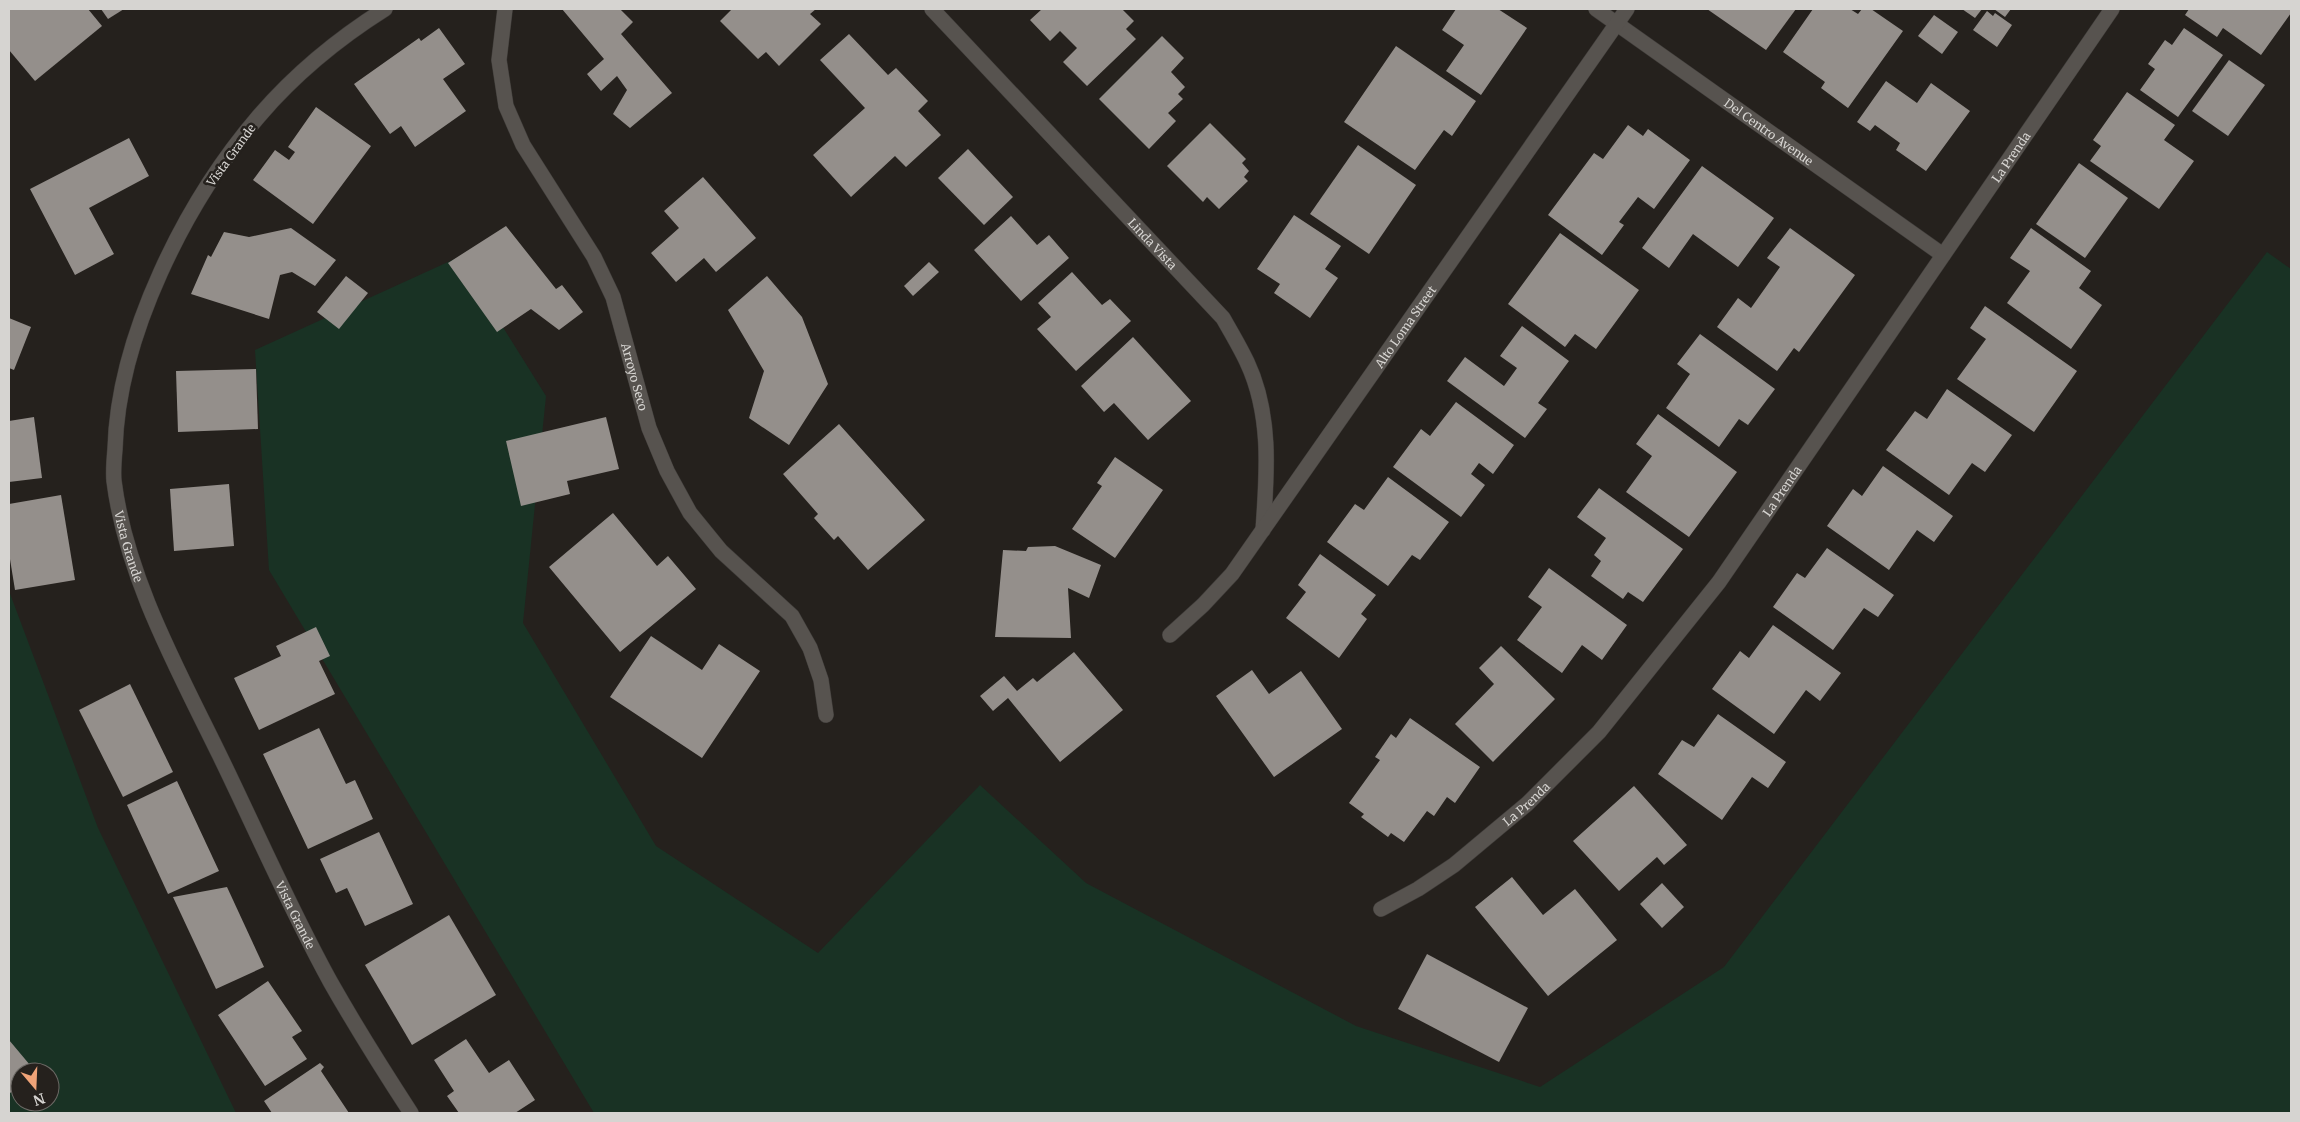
<svg xmlns="http://www.w3.org/2000/svg" width="2300" height="1122" font-family="Merriweather,serif">
<rect width="100%" height="100%" fill="#25211d"/>
<!-- green -->
<g fill="#193224" fill-rule="evenodd">
<polygon points="2267,252 2291,269 2291,1113 594,1113 269,570 255,350 459,257 546,396 523,623 656,846 818,953 980,785 1086,883 1356,1026 1540,1087 1724,967"/>
<path d="M9,591L98,828L236,1113H9ZM20,1072H50V1102H20Z"/>
</g>
<!-- building -->
<g fill="#948f8b">
<polygon points="9,9 88,9 102,26 35,81 9,50"/>
<polygon points="101,9 124,9 108,19"/>
<polygon points="562,9 620,9 633,22 621,34 672,93 630,128 613,114 627,90 617,76 601,91 587,74 604,59"/>
<polygon points="732,9 816,9 810,14 821,24 779,66 766,52 758,59 720,21"/>
<polygon points="1042,9 1122,9 1134,21 1126,29 1136,39 1087,86 1063,62 1077,48 1060,31 1050,41 1030,20"/>
<polygon points="1456,9 1498,9 1527,28 1481,95 1446,71 1464,45 1442,30"/>
<polygon points="1707,9 1796,9 1766,50"/>
<polygon points="1813,9 1850,9 1858,14 1862,9 1871,9 1903,31 1848,108 1821,88 1825,82 1783,52"/>
<polygon points="1962,9 1982,9 1975,18"/>
<polygon points="1994,9 2011,9 2005,17"/>
<polygon points="2189,9 2291,9 2291,13 2261,55 2223,28 2217,37 2185,15"/>
<polygon points="1987,11 1993,16 1995,13 2012,25 1997,47 1973,30"/>
<polygon points="1934,15 1958,32 1942,54 1918,36"/>
<polygon points="439,28 465,64 443,79 466,111 415,147 401,126 390,134 354,84 419,38 421,41"/>
<polygon points="2184,28 2223,55 2178,117 2140,90 2155,69 2148,64 2165,40 2172,45"/>
<polygon points="849,34 888,75 896,68 928,101 918,111 941,135 906,167 895,156 851,197 813,155 865,108 820,60"/>
<polygon points="1162,36 1184,58 1171,72 1185,87 1178,94 1183,99 1168,113 1176,121 1149,149 1099,99"/>
<polygon points="1396,46 1476,101 1452,136 1444,130 1415,170 1344,122"/>
<polygon points="2229,60 2265,85 2228,136 2192,111"/>
<polygon points="1886,81 1917,103 1931,83 1970,111 1926,171 1896,150 1900,143 1875,125 1870,131 1857,122"/>
<polygon points="2127,92 2175,125 2164,140 2194,161 2159,209 2090,161 2101,146 2093,140"/>
<polygon points="316,107 371,146 313,224 253,180 275,150 289,160 295,152 288,147"/>
<polygon points="1210,123 1246,159 1242,163 1249,171 1244,177 1248,181 1219,209 1207,197 1203,202 1167,166"/>
<polygon points="1628,125 1643,136 1648,129 1690,160 1654,209 1638,197 1619,222 1624,225 1602,255 1548,215 1594,153 1603,159"/>
<polygon points="129,138 149,176 89,208 114,254 75,275 30,189"/>
<polygon points="1358,145 1416,185 1369,254 1310,214"/>
<polygon points="968,149 1013,197 984,225 938,178"/>
<polygon points="2079,163 2128,198 2085,258 2036,224"/>
<polygon points="1702,166 1774,218 1738,267 1693,234 1669,268 1642,248"/>
<polygon points="703,177 756,238 716,272 704,258 676,282 651,253 679,228 664,211"/>
<polygon points="1294,215 1341,246 1325,269 1338,278 1310,318 1274,293 1280,284 1257,269"/>
<polygon points="1011,216 1037,245 1049,235 1069,258 1021,301 974,250"/>
<polygon points="506,226 556,289 562,285 583,312 559,330 531,309 497,332 448,263"/>
<polygon points="291,228 336,260 315,286 292,272 280,275 269,319 191,294 208,255 211,257 224,232 249,237"/>
<polygon points="1790,228 1855,275 1799,352 1794,348 1777,371 1717,327 1738,298 1751,308 1780,267 1767,258"/>
<polygon points="2031,228 2091,271 2079,288 2102,305 2071,349 2007,303 2030,271 2010,258"/>
<polygon points="1560,233 1639,290 1596,349 1575,334 1565,347 1508,304"/>
<polygon points="929,262 939,272 913,296 904,286"/>
<polygon points="1072,272 1102,305 1110,299 1131,321 1076,371 1037,329 1051,317 1038,303"/>
<polygon points="346,276 368,293 339,329 317,312"/>
<polygon points="767,276 802,317 828,384 789,445 749,418 764,371 728,310"/>
<polygon points="1985,306 2077,371 2034,432 1957,379 1986,339 1970,328"/>
<polygon points="9,318 31,327 14,370 9,368"/>
<polygon points="1522,326 1569,361 1538,403 1547,409 1525,438 1447,381 1465,357 1504,386 1517,368 1500,356"/>
<polygon points="1700,334 1775,389 1748,425 1739,419 1719,447 1666,408 1690,374 1677,364"/>
<polygon points="1133,337 1191,401 1148,440 1114,403 1104,412 1081,386"/>
<polygon points="256,369 258,429 178,432 176,371"/>
<polygon points="1947,389 2012,435 1985,472 1972,463 1949,495 1886,450 1915,411 1927,419"/>
<polygon points="1456,402 1514,445 1493,474 1479,463 1471,474 1485,485 1461,517 1393,467 1421,429 1430,436"/>
<polygon points="1658,414 1737,472 1689,537 1626,492 1652,456 1636,444"/>
<polygon points="34,417 42,478 9,482 9,421"/>
<polygon points="606,417 619,469 567,481 570,494 521,506 506,441"/>
<polygon points="839,424 925,520 868,570 838,536 834,540 814,518 818,514 783,474"/>
<polygon points="1115,457 1163,490 1115,558 1072,529 1102,486 1097,483"/>
<polygon points="1883,466 1953,516 1934,542 1917,530 1889,570 1827,526 1853,489 1862,496"/>
<polygon points="1388,477 1449,522 1420,560 1412,555 1388,586 1327,542 1355,504 1364,510"/>
<polygon points="229,484 234,546 174,551 170,489"/>
<polygon points="1599,488 1683,549 1643,602 1628,592 1623,599 1591,576 1601,561 1594,555 1606,538 1577,517"/>
<polygon points="61,495 75,580 15,590 9,553 9,504"/>
<polygon points="613,513 657,566 668,556 696,589 620,652 549,567"/>
<polygon points="1055,546 1101,565 1089,598 1068,588 1071,638 995,637 1003,550 1026,551 1028,547"/>
<polygon points="1827,548 1894,595 1878,617 1864,608 1833,650 1773,607 1797,573 1805,578"/>
<polygon points="1320,554 1376,595 1361,614 1367,619 1339,658 1286,618 1306,592 1298,585"/>
<polygon points="1549,568 1627,625 1602,660 1582,645 1562,673 1517,640 1542,607 1528,597"/>
<polygon points="1773,625 1841,673 1820,701 1806,690 1774,734 1712,689 1740,651 1749,658"/>
<polygon points="316,627 330,656 319,661 335,694 259,730 234,678 281,656 276,646"/>
<polygon points="651,636 702,670 719,644 760,671 702,758 610,697"/>
<polygon points="1501,646 1555,699 1493,762 1455,724 1494,684 1479,668"/>
<polygon points="1074,652 1123,710 1060,762 1008,698 993,711 980,696 1004,676 1017,691 1033,678 1037,682"/>
<polygon points="1252,670 1269,694 1301,671 1342,729 1274,777 1216,696"/>
<polygon points="130,684 173,772 123,797 79,710"/>
<polygon points="1718,714 1786,762 1768,788 1752,777 1722,820 1658,774 1682,740 1694,747"/>
<polygon points="1410,718 1480,767 1455,803 1447,797 1434,816 1427,811 1404,842 1391,833 1388,837 1361,817 1364,814 1349,803 1380,760 1375,757 1391,734 1396,738"/>
<polygon points="319,728 346,784 355,780 373,819 308,849 263,754"/>
<polygon points="177,781 219,871 168,894 127,805"/>
<polygon points="1634,786 1687,845 1664,865 1657,857 1619,891 1573,841"/>
<polygon points="379,832 413,904 365,926 347,888 336,893 320,859"/>
<polygon points="1512,877 1543,915 1575,889 1617,940 1548,996 1475,907"/>
<polygon points="1662,883 1684,907 1662,928 1640,904"/>
<polygon points="227,887 264,967 216,989 173,897"/>
<polygon points="449,915 496,995 412,1045 365,965"/>
<polygon points="1427,954 1528,1008 1499,1062 1398,1009"/>
<polygon points="268,981 302,1031 292,1037 307,1059 265,1086 218,1015"/>
<polygon points="466,1039 489,1073 509,1060 535,1100 515,1113 459,1113 447,1096 454,1091 434,1060"/>
<polygon points="9,1040 35,1071 20,1072 20,1084 9,1094"/>
<polygon points="320,1063 324,1067 321,1071 349,1113 272,1113 264,1101"/>
</g>
<g fill="none" stroke-linecap="round" stroke-linejoin="round">
<!-- minor casing -->
<g stroke="#3e3b38" stroke-width="16">
<g id="minor">
<path id="s1" d="M385,9C339,38 295,74 259,116C186,201 118,336 115,449C114,460 113,471 114,481C126,576 177,668 219,754C256,830 290,909 331,983C356,1027 383,1070 411,1113"/>
<path id="s2" d="M505,9L499,60L506,106L523,145L594,257L613,297L649,428L667,471L690,513L721,551L792,616L810,648L821,680L826,715"/>
<path id="s3" d="M932,9L1223,318C1231,332 1240,347 1247,362C1272,415 1267,474 1263,530"/>
<path id="s4" d="M1596,9L1943,255"/>
<path id="s5" d="M1170,635L1203,605L1232,574L1627,9"/>
<path id="s6" d="M1381,909L1418,889L1454,865L1527,804L1599,732L1719,582L2112,9"/>
</g>
</g>
<!-- minor -->
<use href="#minor" stroke="#57534f" stroke-width="15"/>
</g>
<g text-anchor="middle" dominant-baseline="central" stroke-width="5" stroke-linejoin="round" paint-order="stroke">
<!-- street labels -->
<g font-size="12" fill="#d6d4d1" stroke="#25211d">
<text stroke="none"><textPath href="#s4" startOffset="212">Del Centro Avenue</textPath></text>
<text transform="translate(231 155) rotate(-54)">Vista Grande</text>
<text stroke="none"><textPath href="#s6" startOffset="990">La Prenda</textPath></text>
<text stroke="none"><textPath href="#s3" startOffset="322">Linda Vista</textPath></text>
<text stroke="none"><textPath href="#s5" startOffset="389">Alto Loma Street</textPath></text>
<text stroke="none"><textPath href="#s2" startOffset="400">Arroyo Seco</textPath></text>
<text stroke="none"><textPath href="#s6" startOffset="585">La Prenda</textPath></text>
<text stroke="none"><textPath href="#s1" startOffset="634">Vista Grande</textPath></text>
<text stroke="none"><textPath href="#s6" startOffset="180">La Prenda</textPath></text>
<text stroke="none"><textPath href="#s1" startOffset="1039">Vista Grande</textPath></text>
</g>
</g>
<!-- border -->
<rect width="2300" height="1122" fill="none" stroke="#d6d4d1" stroke-width="20"/>
<!-- north arrow -->
<g transform="translate(35 1087) rotate(161)"><circle r="24" fill="#25211d" stroke="#6c6965"/>
<path d="M0-4L9 19L0 12L-9 19Z" fill="#efa378"/>
<text y="-8" font-size="14" font-weight="bold" text-anchor="middle" fill="#d6d4d1">N</text>
</g>
</svg>
